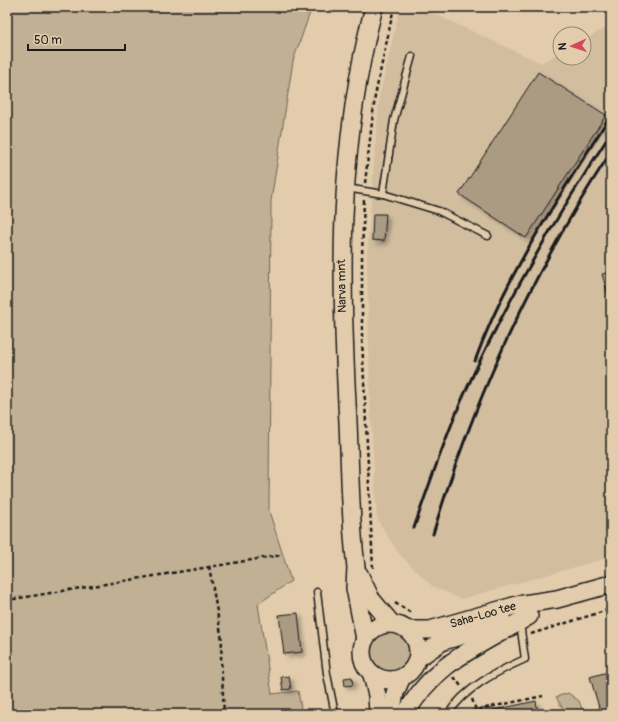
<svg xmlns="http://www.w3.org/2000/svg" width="618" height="721" font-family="Pangolin,sans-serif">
<defs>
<filter id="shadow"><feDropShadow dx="3.5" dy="3.5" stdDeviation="2" flood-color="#0004"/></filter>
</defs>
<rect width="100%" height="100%" fill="#e2ccab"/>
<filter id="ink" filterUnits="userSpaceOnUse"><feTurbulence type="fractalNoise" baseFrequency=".025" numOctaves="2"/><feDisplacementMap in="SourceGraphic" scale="8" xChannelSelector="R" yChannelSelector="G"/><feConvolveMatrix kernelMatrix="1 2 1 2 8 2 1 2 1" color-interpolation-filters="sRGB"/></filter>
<g filter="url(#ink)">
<!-- built -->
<polygon fill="#d2bd9f" points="400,7 419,7 541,63 560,53 560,58 584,58 584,40 611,25 611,557 461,599 432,586 399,554 377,519 370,400 367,255 379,98"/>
<!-- green -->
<g fill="#c1b093" stroke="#6e6658">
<polygon points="7,7 312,7 293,61 271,201 269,511 291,581 258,604 272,694 298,691 302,714 7,714"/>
<circle cx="390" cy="653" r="20"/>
<polygon points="568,693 579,701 584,714 566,714 556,697"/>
</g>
<!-- building -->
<g fill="#ab9b83" stroke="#1c1c1c" filter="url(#shadow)">
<polygon points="538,72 606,115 526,238 459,194"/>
<polygon points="373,214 386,214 384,241 372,240"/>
<polygon points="611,272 611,305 602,274"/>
<polygon points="298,613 302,652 284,654 279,615"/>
<polygon points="611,671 611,714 601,714 590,677"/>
<polygon points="289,676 291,689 283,690 281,677"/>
<polygon points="352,677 353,685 345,686 344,678"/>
<polygon points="536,701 538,714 475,714"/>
</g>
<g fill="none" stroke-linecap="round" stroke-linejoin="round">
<!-- service casing -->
<g stroke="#1c1c1c" stroke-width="9">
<g id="service">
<polyline points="346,188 383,194 439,211 488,236"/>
<polyline points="383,194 394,120 412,56"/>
<polyline points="317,592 327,674 335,714"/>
<path d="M448,714C466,687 496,672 525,659L520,623"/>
</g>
</g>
<!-- secondary casing -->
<g stroke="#1c1c1c" stroke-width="20">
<g id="secondary">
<polyline points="359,574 371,599 392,624"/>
<circle cx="390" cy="652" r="28"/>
<path id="s1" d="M408,630H430L517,605L557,599L611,584"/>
<path d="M365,639L355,588L356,567C350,519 350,470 348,422C340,279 337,147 374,7"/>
<polyline points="418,658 443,641 504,623"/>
<polyline points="372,675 377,695 378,714"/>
<polyline points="391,714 395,693 401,679"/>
<path d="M406,714C433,662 482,645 529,616"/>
</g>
</g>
<!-- path -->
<g stroke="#1c1c1c" stroke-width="2.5" stroke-dasharray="4 3" stroke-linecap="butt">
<polyline points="365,183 375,96 394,7"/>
<polyline points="364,200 362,256 362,339 373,569"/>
<polyline points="209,566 222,640 221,659 224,714"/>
<polyline points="7,595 14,599 282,555"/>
<polyline points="395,603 413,614"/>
<polyline points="531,634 611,609"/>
<polyline points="454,677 461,686"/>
<polyline points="472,699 476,710 543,696"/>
<polyline points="465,714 476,710"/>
</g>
<!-- service -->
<use href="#service" stroke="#e2ccab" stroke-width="6"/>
<!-- secondary -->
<use href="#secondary" stroke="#e2ccab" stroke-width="17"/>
<!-- rail -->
<g stroke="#1c1c1c" stroke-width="3">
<path d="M475,361C507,272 561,194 611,115"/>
<path d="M414,528C429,485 444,440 463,397C504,305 556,217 611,133"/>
<path d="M433,534C474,398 533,271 611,152"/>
</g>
</g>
</g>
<g text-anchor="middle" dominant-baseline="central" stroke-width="3" stroke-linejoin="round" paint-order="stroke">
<!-- street labels -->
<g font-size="12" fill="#1c1c1c" stroke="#e2ccab">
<text transform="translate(342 286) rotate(-91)">Narva mnt</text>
<text stroke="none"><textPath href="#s1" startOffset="77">Saha-Loo tee</textPath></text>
</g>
</g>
<!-- margin -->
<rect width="618" height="721" fill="none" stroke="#e2ccab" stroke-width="24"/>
<rect x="12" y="12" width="594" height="697" fill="none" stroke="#1c1c1c" stroke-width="1.5" filter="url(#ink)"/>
<!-- north arrow -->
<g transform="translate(572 46) rotate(267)"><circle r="19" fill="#e2ccab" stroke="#938672"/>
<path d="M0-3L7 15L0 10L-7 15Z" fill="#d1495b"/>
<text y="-6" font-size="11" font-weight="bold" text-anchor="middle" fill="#1c1c1c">N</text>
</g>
<!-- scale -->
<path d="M28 44v6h97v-6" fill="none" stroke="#1c1c1c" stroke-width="2"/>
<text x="34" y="44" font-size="12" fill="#1c1c1c" stroke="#e2ccab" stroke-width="3" paint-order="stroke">50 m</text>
</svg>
